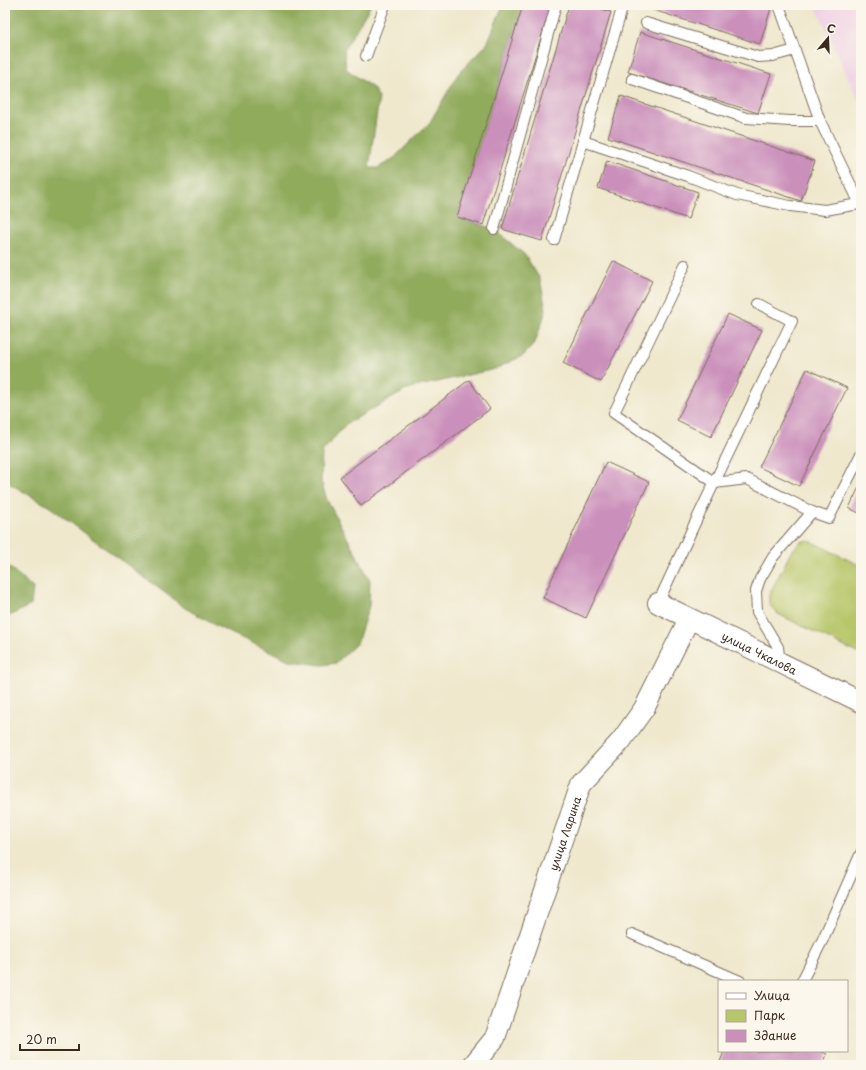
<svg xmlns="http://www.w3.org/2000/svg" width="866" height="1070" font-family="'Playpen Sans',sans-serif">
<rect width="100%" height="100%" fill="#fbf7ec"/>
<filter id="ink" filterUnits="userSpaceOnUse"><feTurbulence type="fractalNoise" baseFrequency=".025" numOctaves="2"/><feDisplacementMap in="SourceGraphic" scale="8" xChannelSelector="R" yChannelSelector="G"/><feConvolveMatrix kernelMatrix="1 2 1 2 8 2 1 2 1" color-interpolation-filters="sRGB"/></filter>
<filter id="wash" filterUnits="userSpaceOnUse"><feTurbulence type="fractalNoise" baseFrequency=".012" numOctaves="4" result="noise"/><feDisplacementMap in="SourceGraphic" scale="16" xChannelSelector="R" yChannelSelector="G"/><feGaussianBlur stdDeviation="0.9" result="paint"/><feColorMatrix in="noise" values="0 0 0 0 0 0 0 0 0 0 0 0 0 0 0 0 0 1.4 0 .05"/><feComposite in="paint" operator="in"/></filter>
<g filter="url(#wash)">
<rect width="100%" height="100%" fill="#efe8cd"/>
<!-- built -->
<polygon fill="#f0d0e4" points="815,5 861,5 861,106"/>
<!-- green -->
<polygon fill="#b7c669" stroke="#797844" points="808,540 861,566 861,655 778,614 769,605 769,595 791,552 800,542"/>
<!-- forest -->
<g fill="#91ab5d" stroke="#666a3e">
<polygon points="5,5 371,5 344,50 346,69 373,88 379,98 369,168 378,168 394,158 430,122 458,74 487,44 503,5 523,5 457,217 494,229 525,255 540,279 546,310 535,343 524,355 495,369 410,388 346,424 322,452 321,481 327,500 370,580 369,606 357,643 336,663 322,665 291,661 220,628 185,608 50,507 5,481"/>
<polygon points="5,563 33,588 31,605 5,618"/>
</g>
<g id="blocks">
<!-- building -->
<g fill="#ca8fbb">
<polygon points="523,5 551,5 483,225 457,217"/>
<polygon points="569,5 589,5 611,12 542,241 502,229"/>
<polygon points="647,5 772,5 760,44 647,8"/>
<polygon points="640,32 771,74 758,113 628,72"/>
<polygon points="621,96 815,161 801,201 608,137"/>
<polygon points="607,161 698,192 688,219 598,188"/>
<polygon points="613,261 652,281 601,382 563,363"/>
<polygon points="728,314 762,330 711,437 677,420"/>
<polygon points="807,369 847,388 799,486 759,467"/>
<polygon points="469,380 490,409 361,506 340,477"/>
<polygon points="606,462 649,482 586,618 543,598"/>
<polygon points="861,483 861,514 849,508"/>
<polygon points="724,1051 819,1051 827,1054 823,1065 730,1065 720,1062"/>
</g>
</g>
</g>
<g filter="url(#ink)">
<use href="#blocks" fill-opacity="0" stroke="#7a6c5b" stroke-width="1"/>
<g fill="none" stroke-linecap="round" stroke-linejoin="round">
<!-- lane casing -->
<g stroke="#7a6c5b" stroke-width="12">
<g id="lane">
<polyline points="779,5 820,121 861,206"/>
<polyline points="860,5 861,6"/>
<polyline points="646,23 758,57 773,56 795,50"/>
<polyline points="366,56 385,5"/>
<polyline points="632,79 746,118 790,121 820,121"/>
<polyline points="583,141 688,176 737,195 790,206 825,210 859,204"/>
<polyline points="494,229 556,5"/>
<polyline points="554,240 621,12 621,5"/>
<polyline points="685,265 614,413 715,483 747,479 812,512 773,557 760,579 756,591 757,612 778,647 780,663"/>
<polyline points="812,512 829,518 861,454"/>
<polyline points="658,603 694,525 792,321 759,304"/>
<polyline points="632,934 740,981"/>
<polyline points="802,981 823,939 861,853"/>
</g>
</g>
<!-- street casing -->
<g stroke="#7a6c5b" stroke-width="22">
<g id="street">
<path id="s1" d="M658,603L861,702"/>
<path id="s2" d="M473,1065L495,1038L581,784L621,741L645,707L689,619"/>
</g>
</g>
<!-- lane -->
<use href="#lane" stroke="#fff" stroke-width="10"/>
<!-- street -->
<use href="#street" stroke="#fff" stroke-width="20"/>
</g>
</g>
<g text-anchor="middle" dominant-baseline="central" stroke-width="3" stroke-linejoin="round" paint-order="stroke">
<!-- street labels -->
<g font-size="11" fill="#3b2a1e" stroke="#fbf7ec">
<text stroke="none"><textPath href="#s1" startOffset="113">улица Чкалова</textPath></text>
<text stroke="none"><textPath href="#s2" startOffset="251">улица Ларина</textPath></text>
</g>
</g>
<!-- margin -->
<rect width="866" height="1070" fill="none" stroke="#fbf7ec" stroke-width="20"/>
<!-- legend -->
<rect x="718" y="980" width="130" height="72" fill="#fbf7ec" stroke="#aea59a"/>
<rect x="726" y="993" width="20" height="6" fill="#ffffff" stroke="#aea59a"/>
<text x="754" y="1000" font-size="12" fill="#3b2a1e">Улица</text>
<rect x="726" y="1010" width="20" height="12" fill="#b7c669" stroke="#aea59a"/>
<text x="754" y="1020" font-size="12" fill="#3b2a1e">Парк</text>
<rect x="726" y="1030" width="20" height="12" fill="#ca8fbb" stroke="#aea59a"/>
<text x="754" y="1040" font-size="12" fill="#3b2a1e">Здание</text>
<!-- north arrow -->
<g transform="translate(828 38) rotate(19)" stroke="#fbf7ec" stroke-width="3" paint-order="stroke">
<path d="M0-3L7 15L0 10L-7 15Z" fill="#3b2a1e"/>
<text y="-6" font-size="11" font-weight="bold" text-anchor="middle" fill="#3b2a1e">С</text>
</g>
<!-- scale -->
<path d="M20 1044v6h59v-6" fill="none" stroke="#3b2a1e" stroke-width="2"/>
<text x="26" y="1044" font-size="12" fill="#3b2a1e" stroke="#fbf7ec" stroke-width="3" paint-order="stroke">20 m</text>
</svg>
